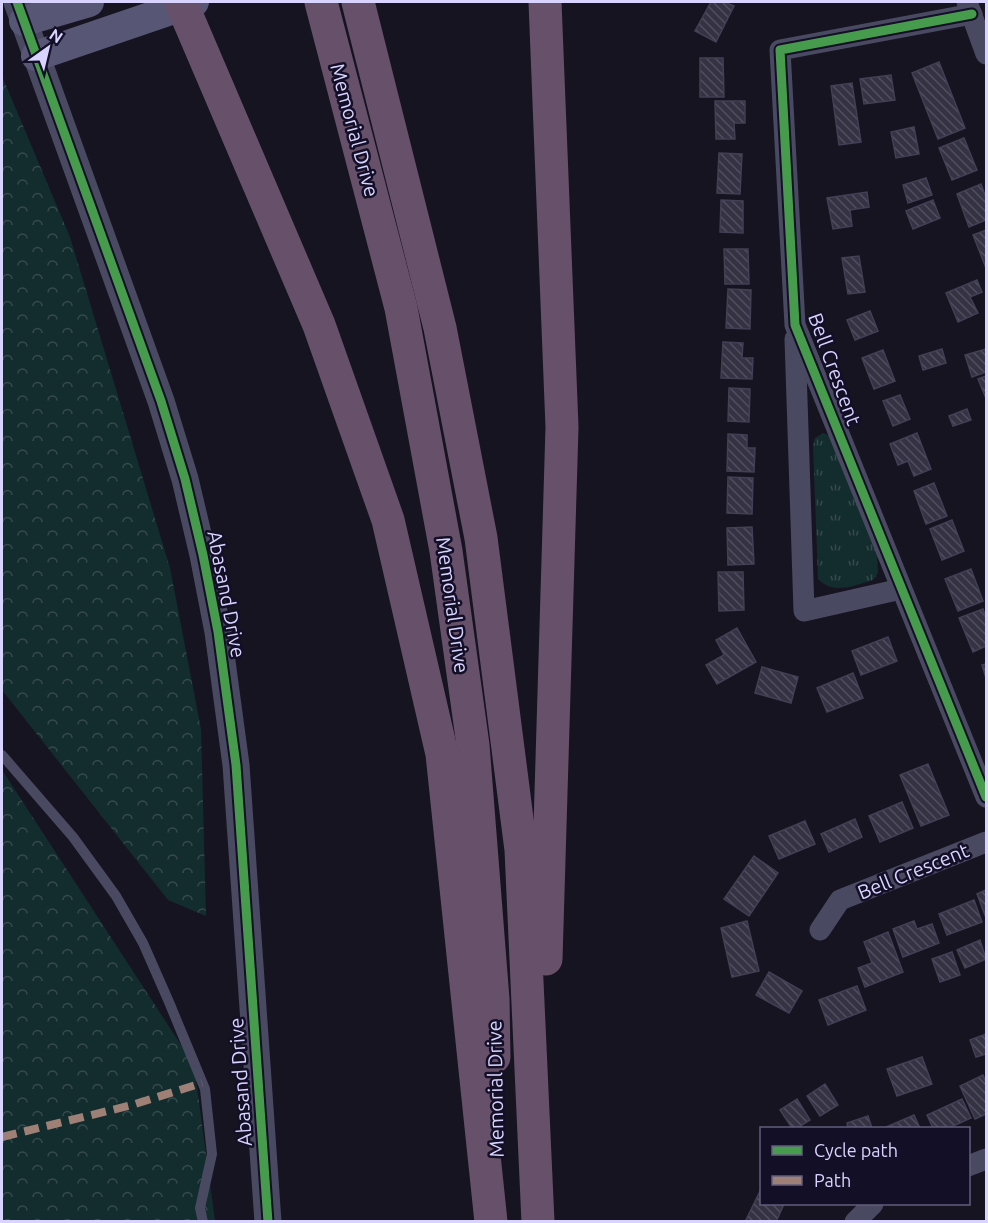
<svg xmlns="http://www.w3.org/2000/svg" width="988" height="1223" font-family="Ubuntu,sans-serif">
<defs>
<pattern id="grass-tufts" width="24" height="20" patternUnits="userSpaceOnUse" patternTransform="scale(1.5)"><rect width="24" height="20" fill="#132c2d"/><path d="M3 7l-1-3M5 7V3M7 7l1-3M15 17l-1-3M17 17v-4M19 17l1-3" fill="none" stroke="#354a4c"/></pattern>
<pattern id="forest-crowns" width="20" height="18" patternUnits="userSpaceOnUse" patternTransform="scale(1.5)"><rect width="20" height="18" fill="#132c2d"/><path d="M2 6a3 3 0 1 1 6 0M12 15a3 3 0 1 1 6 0" fill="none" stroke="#354a4c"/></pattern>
<pattern id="building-back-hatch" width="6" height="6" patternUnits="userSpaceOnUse" patternTransform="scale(1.5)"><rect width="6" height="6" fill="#343243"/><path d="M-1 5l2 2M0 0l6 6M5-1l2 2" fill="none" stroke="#514f5f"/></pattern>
</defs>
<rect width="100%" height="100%" fill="#161421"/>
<!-- grass -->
<path fill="url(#grass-tufts)" d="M823,433L831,436L877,553L878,573L873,580C853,586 834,595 818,579L813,446L815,438Z"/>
<!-- forest -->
<g fill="url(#forest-crowns)">
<polygon points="2,76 70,237 170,568 201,729 206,916 168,900 2,690"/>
<polygon points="2,770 194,1065 215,1221 2,1221"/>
</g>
<!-- building -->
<g fill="url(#building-back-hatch)" stroke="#433f54" stroke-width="1.5">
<polygon points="711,2 724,2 734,6 716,42 695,31"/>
<polygon points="700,58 723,58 724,97 700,97"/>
<polygon points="939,62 965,128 938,139 912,73"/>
<polygon points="891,75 895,100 864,104 860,79"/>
<polygon points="852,83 861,142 839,145 831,86"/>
<polygon points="715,101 745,101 745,123 734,123 735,139 716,139"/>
<polygon points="914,127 919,154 896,158 891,132"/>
<polygon points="964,138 977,170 952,180 939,148"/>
<polygon points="719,153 742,154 740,194 717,193"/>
<polygon points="926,178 932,195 908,203 903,185"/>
<polygon points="981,184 986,198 986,220 969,227 957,194"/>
<polygon points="867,192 869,207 850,210 852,226 833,229 827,198"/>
<polygon points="721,200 743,201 743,233 720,232"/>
<polygon points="933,200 940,218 913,229 906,211"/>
<polygon points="986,230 986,268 973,235"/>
<polygon points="724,249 748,249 749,284 725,284"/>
<polygon points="859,256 865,292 848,294 842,258"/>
<polygon points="977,280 982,292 970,297 978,313 958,322 946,293"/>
<polygon points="728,289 751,290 750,329 726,328"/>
<polygon points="870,311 878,331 855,340 847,320"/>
<polygon points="723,342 743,343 742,358 753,358 752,379 721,378"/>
<polygon points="942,349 946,363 923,370 919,356"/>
<polygon points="986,349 986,372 972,377 965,355"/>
<polygon points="883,350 895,381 874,389 862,358"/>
<polygon points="986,376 986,395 985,396 978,379"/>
<polygon points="729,388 750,389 749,422 728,421"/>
<polygon points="900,395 910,419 893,426 883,401"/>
<polygon points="967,409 971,420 953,426 949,416"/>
<polygon points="917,433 931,469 914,476 908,461 898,465 890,444"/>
<polygon points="728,434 747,435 747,448 755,448 754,472 727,471"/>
<polygon points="728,477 753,478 752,514 727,513"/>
<polygon points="934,483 947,516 926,524 914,491"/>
<polygon points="952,520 964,551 942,560 930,529"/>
<polygon points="752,527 754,564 728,565 727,528"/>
<polygon points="971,569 983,601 958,611 945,579"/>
<polygon points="718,572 743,572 744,610 719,611"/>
<polygon points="983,609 986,618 986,646 973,652 959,618"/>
<polygon points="737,628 756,662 717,684 706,665 724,655 716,640"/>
<polygon points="888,637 897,661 861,675 852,651"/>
<polygon points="986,664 986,678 982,665"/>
<polygon points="762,667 798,677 791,703 755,693"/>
<polygon points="853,673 863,698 827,712 817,688"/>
<polygon points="928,764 949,815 921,826 900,775"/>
<polygon points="902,802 913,828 880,842 869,816"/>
<polygon points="855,819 862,837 829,852 821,834"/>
<polygon points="805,821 815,844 779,859 769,836"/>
<polygon points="754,856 778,873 749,916 724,899"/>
<polygon points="986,890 986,918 977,894"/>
<polygon points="974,900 982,922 947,935 939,914"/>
<polygon points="747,921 759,971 732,977 721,928"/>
<polygon points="914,921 917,929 932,924 939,943 903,957 893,929"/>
<polygon points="888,932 903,972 865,987 858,968 872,963 864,942"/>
<polygon points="980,940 986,959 965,968 957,950"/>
<polygon points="952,952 960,975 940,982 932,959"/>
<polygon points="769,972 802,991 789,1013 756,995"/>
<polygon points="857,986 866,1010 828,1025 819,1000"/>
<polygon points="986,1034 986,1054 976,1057 970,1040"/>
<polygon points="922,1057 932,1084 897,1096 887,1069"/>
<polygon points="983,1075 986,1083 986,1114 975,1119 960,1086"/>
<polygon points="825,1084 838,1105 820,1116 807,1096"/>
<polygon points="797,1099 810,1120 797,1128 792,1128 780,1110"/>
<polygon points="962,1099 971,1118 949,1128 933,1128 927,1115"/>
<polygon points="914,1115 920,1128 884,1128"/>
<polygon points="868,1116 872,1128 848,1128 847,1123"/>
<polygon points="762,1187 762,1204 784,1204 776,1222 745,1222"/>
</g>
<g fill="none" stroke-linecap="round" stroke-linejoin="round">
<!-- service -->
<polyline stroke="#4a4962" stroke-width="10" points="2,755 73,837 116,896 143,943 169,1002 205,1089 212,1154 200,1208 203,1222"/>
<!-- minor -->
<g stroke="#4a4962" stroke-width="21">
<polyline points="967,2 986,54"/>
<polyline points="972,14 780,50 795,325 986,797"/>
<polyline points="795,339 804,611 901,589"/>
<polyline points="820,930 840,900 986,842"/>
<polyline points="968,1166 986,1159"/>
<polyline points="855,1222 873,1204"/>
</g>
<!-- tertiary -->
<polyline stroke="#4a4962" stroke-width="27" points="17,2 161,401 185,479 203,555 218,632 236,765 268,1222"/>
<!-- secondary -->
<g stroke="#575674" stroke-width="30">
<polyline points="24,21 89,2"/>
<polyline points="36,56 194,2"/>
</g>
<!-- motorway -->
<g stroke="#67516a" stroke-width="33">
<polyline points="181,2 319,325 388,520 442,754 491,1222"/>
<polyline points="321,2 401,308 446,551 473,745 493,999 494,1057"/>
<polyline points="358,2 440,328 481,538 521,850 538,1222"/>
<polyline points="545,2 562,427 546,959"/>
</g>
<!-- quiet -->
<polyline stroke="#9e8076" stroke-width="8" stroke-dasharray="15 8" stroke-linecap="butt" points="2,1137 132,1105 202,1083"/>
<!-- cycleway casing -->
<g stroke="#130f26" stroke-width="13">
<g id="cycleway">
<polyline points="17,2 161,401 185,479 203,555 218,632 236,765 268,1222"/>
<polyline points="972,14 780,50 795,325 986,797"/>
</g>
</g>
<!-- cycleway -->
<use href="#cycleway" stroke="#469c4c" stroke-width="9"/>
</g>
<g text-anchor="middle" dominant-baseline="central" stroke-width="5" stroke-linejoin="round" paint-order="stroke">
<!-- street labels -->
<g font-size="20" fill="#d9d4ff" stroke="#130f26">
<text transform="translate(355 130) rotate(75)">Memorial Drive</text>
<text transform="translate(835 369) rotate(70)">Bell Crescent</text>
<text transform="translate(227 594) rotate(79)">Abasand Drive</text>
<text transform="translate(453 605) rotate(82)">Memorial Drive</text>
<text transform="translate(913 871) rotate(-22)">Bell Crescent</text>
<text transform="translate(240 1082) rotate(-94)">Abasand Drive</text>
<text transform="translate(495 1089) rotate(-91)">Memorial Drive</text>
</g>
</g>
<!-- border -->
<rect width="988" height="1223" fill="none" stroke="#d9d4ff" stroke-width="6"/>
<!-- legend -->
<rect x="760" y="1127" width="210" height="78" fill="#130f26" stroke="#625e7d" stroke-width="1.5"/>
<rect x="772" y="1146" width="30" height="9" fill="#469c4c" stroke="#625e7d" stroke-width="1.5"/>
<text x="814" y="1157" font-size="18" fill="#d9d4ff">Cycle path</text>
<rect x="772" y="1176" width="30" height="9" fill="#9e8076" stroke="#625e7d" stroke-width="1.5"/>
<text x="814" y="1187" font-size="18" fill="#d9d4ff">Path</text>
<!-- north arrow -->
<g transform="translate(48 48) rotate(34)" stroke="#130f26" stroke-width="4.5" paint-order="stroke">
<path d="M0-4.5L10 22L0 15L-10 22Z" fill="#d9d4ff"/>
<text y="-9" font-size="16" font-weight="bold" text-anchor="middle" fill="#d9d4ff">N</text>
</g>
</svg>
